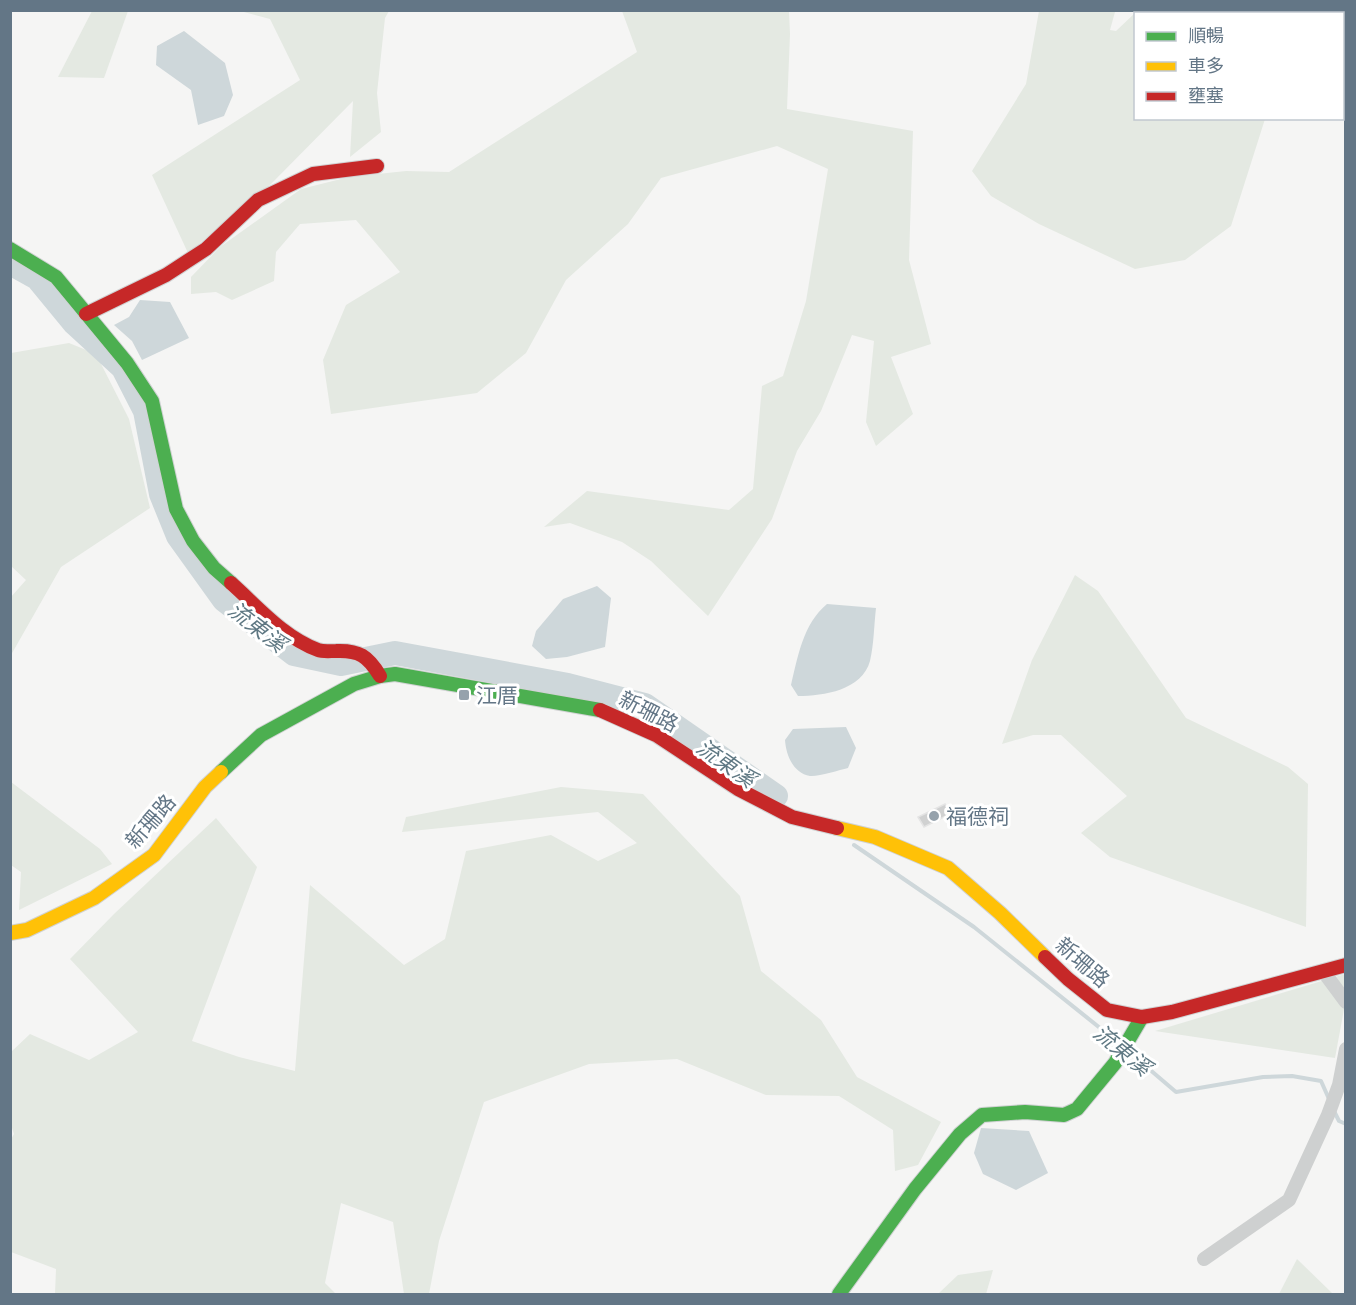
<svg xmlns="http://www.w3.org/2000/svg" width="1356" height="1305" font-family="'Noto Sans','Noto Sans TC',sans-serif">
<rect width="100%" height="100%" fill="#f5f5f4"/>
<!-- green -->
<g fill="#e4e9e2">
<polygon points="92,11 128,11 104,78 58,77"/>
<polygon points="240,11 389,11 385,18 377,93 381,132 350,157 353,101 271,184 188,253 152,175 300,80 270,19"/>
<polygon points="622,11 789,11 790,34 787,109 913,131 909,260 931,344 891,357 913,414 876,446 866,422 874,341 852,335 821,411 797,451 772,519 708,616 651,561 622,542 570,523 544,527 587,491 729,510 753,489 762,386 783,376 806,301 828,169 777,146 661,178 628,224 566,280 526,353 477,393 331,414 323,360 346,305 400,272 356,220 300,224 276,252 274,281 232,300 216,292 191,294 191,277 220,247 301,189 349,177 406,171 449,172 637,52"/>
<polygon points="1039,11 1108,11 1115,12 1110,30 1116,31 1135,13 1136,13 1136,118 1265,119 1231,226 1185,260 1135,269 1039,224 991,196 972,171 1026,84"/>
<polygon points="69,343 96,354 129,419 150,508 61,567 11,655 11,597 26,580 11,566 11,353"/>
<polygon points="1075,575 1098,591 1186,718 1288,767 1308,784 1306,927 1110,857 1081,833 1127,796 1061,735 1033,735 1002,744 1032,660"/>
<polygon points="11,782 100,849 112,864 19,910 21,872 11,865"/>
<polygon points="561,787 643,794 740,896 761,971 821,1020 857,1077 941,1122 918,1165 895,1171 893,1130 839,1096 766,1095 677,1059 589,1064 484,1102 439,1241 429,1294 404,1294 393,1222 341,1203 325,1283 336,1294 55,1294 56,1269 11,1252 10,1141 14,1134 10,1122 11,1052 30,1034 89,1060 138,1032 70,959 114,914 216,818 257,867 192,1041 239,1057 295,1071 310,885 404,965 445,939 466,851 551,835 598,861 637,843 598,812 402,832 406,817"/>
<polygon points="1345,974 1345,1004 1335,1058 1155,1031"/>
<polygon points="1297,1259 1332,1293 1332,1294 1279,1294"/>
<polygon points="993,1270 986,1294 938,1294 958,1275"/>
</g>
<!-- water -->
<g fill="#ced7da">
<polygon points="184,31 225,63 233,95 224,116 198,125 191,90 156,65 157,46"/>
<polygon points="140,300 170,302 189,338 142,360 132,341 114,325 129,317"/>
<polygon points="597,586 611,598 605,647 567,657 546,659 532,646 536,631 563,599"/>
<path d="M827,604L876,608C874,625 874,644 870,661C862,690 824,696 798,696L791,685C798,656 803,624 827,604Z"/>
<path d="M846,727L856,748L848,768C839,770 818,777 810,776C793,773 786,755 785,740L793,729Z"/>
<polygon points="981,1128 1029,1131 1048,1173 1016,1190 983,1174 974,1153"/>
</g>
<g fill="none" stroke-linecap="round" stroke-linejoin="round">
<!-- stream -->
<g stroke="#ced7da" stroke-width="4">
<polyline points="854,845 974,927 1120,1044"/>
<polyline points="1128,1051 1176,1092 1263,1077 1292,1076 1321,1081 1329,1099"/>
<polyline points="1334,1111 1339,1121 1346,1124"/>
</g>
<!-- river -->
<polyline stroke="#ced7da" stroke-width="24" points="10,263 37,278 74,323 123,368 145,411 161,494 178,536 224,600 294,654 341,664 395,653 568,685 645,705 776,796"/>
</g>
<!-- building -->
<polygon fill="#d0d1d1" stroke="#e4e4e4" stroke-width="1.5" points="945,804 950,814 924,827 918,817"/>
<g fill="none" stroke-linecap="round" stroke-linejoin="round">
<!-- fast casing -->
<g stroke="#d0d2d3" stroke-width="16">
<g id="fast">
<polyline points="10,249 56,277 127,363 152,401 176,509 193,541 214,568 231,583"/>
<polyline points="221,772 261,735 354,684 380,676 395,674 600,710"/>
<polyline points="839,1294 915,1189 960,1134 982,1115 1025,1112 1064,1115 1077,1109 1115,1063 1142,1017"/>
</g>
</g>
<!-- slow casing -->
<g stroke="#d0d2d3" stroke-width="16">
<g id="slow">
<polyline points="837,828 875,837 948,868 1000,913 1045,957"/>
<polyline points="10,933 27,930 94,898 154,855 205,787 221,772"/>
</g>
</g>
<!-- jam casing -->
<g stroke="#d0d2d3" stroke-width="16">
<g id="jam">
<polyline points="86,314 166,275 206,249 258,200 313,174 377,166"/>
<path d="M231,583C258,607 283,637 318,650C323,652 330,651 336,651C359,650 368,656 380,676"/>
<polyline points="600,710 656,735 738,789 792,817 837,828"/>
<polyline points="1045,957 1068,979 1107,1010 1142,1017 1172,1012 1346,965"/>
</g>
</g>
<!-- lane -->
<g stroke="#ced0d0" stroke-width="7">
<polyline points="1180,10 1185,14"/>
<polyline points="1342,87 1346,88"/>
</g>
<!-- street -->
<g stroke="#ced0d0" stroke-width="14">
<polyline points="1323,971 1346,1002"/>
<polyline points="1204,1259 1289,1200 1328,1115 1339,1085 1346,1049"/>
</g>
<!-- fast -->
<use href="#fast" stroke="#4caf50" stroke-width="14"/>
<!-- slow -->
<use href="#slow" stroke="#ffc107" stroke-width="14"/>
<!-- jam -->
<use href="#jam" stroke="#c62828" stroke-width="14"/>
</g>
<!-- markers -->
<g fill="#96a2ac" stroke="#fff" stroke-width="2">
<rect x="458" y="689" width="12" height="12" rx="3"/>
<circle cx="934" cy="816" r="6"/>
</g>
<g text-anchor="middle" dominant-baseline="central" stroke-width="6" stroke-linejoin="round" paint-order="stroke">
<!-- poi labels -->
<g font-size="21" fill="#637686" stroke="#fff" text-anchor="start">
<text x="476" y="695">江厝</text>
<text x="946" y="816">福德祠</text>
</g>
<!-- street labels -->
<g font-size="21" fill="#637686" stroke="#fff">
<text transform="translate(649 711) rotate(27)">新珊路</text>
<text transform="translate(150 821) rotate(-49)">新珊路</text>
<text transform="translate(1083 962) rotate(41)">新珊路</text>
</g>
<!-- water labels -->
<g font-size="22" font-style="italic" fill="#5f7883" stroke="#fff">
<text transform="translate(258 626) rotate(38)">流東溪</text>
<text transform="translate(727 762) rotate(35)">流東溪</text>
<text transform="translate(1123 1049) rotate(39)">流東溪</text>
</g>
</g>
<!-- border -->
<rect width="1356" height="1305" fill="none" stroke="#637686" stroke-width="24"/>
<!-- legend -->
<rect x="1134" y="12" width="210" height="108" fill="#ffffff" stroke="#c1c8cf" stroke-width="1.5"/>
<rect x="1146" y="32" width="30" height="9" fill="#4caf50" stroke="#c1c8cf" stroke-width="1.5"/>
<text x="1188" y="42" font-size="18" fill="#637686">順暢</text>
<rect x="1146" y="62" width="30" height="9" fill="#ffc107" stroke="#c1c8cf" stroke-width="1.5"/>
<text x="1188" y="72" font-size="18" fill="#637686">車多</text>
<rect x="1146" y="92" width="30" height="9" fill="#c62828" stroke="#c1c8cf" stroke-width="1.5"/>
<text x="1188" y="102" font-size="18" fill="#637686">壅塞</text>
</svg>
